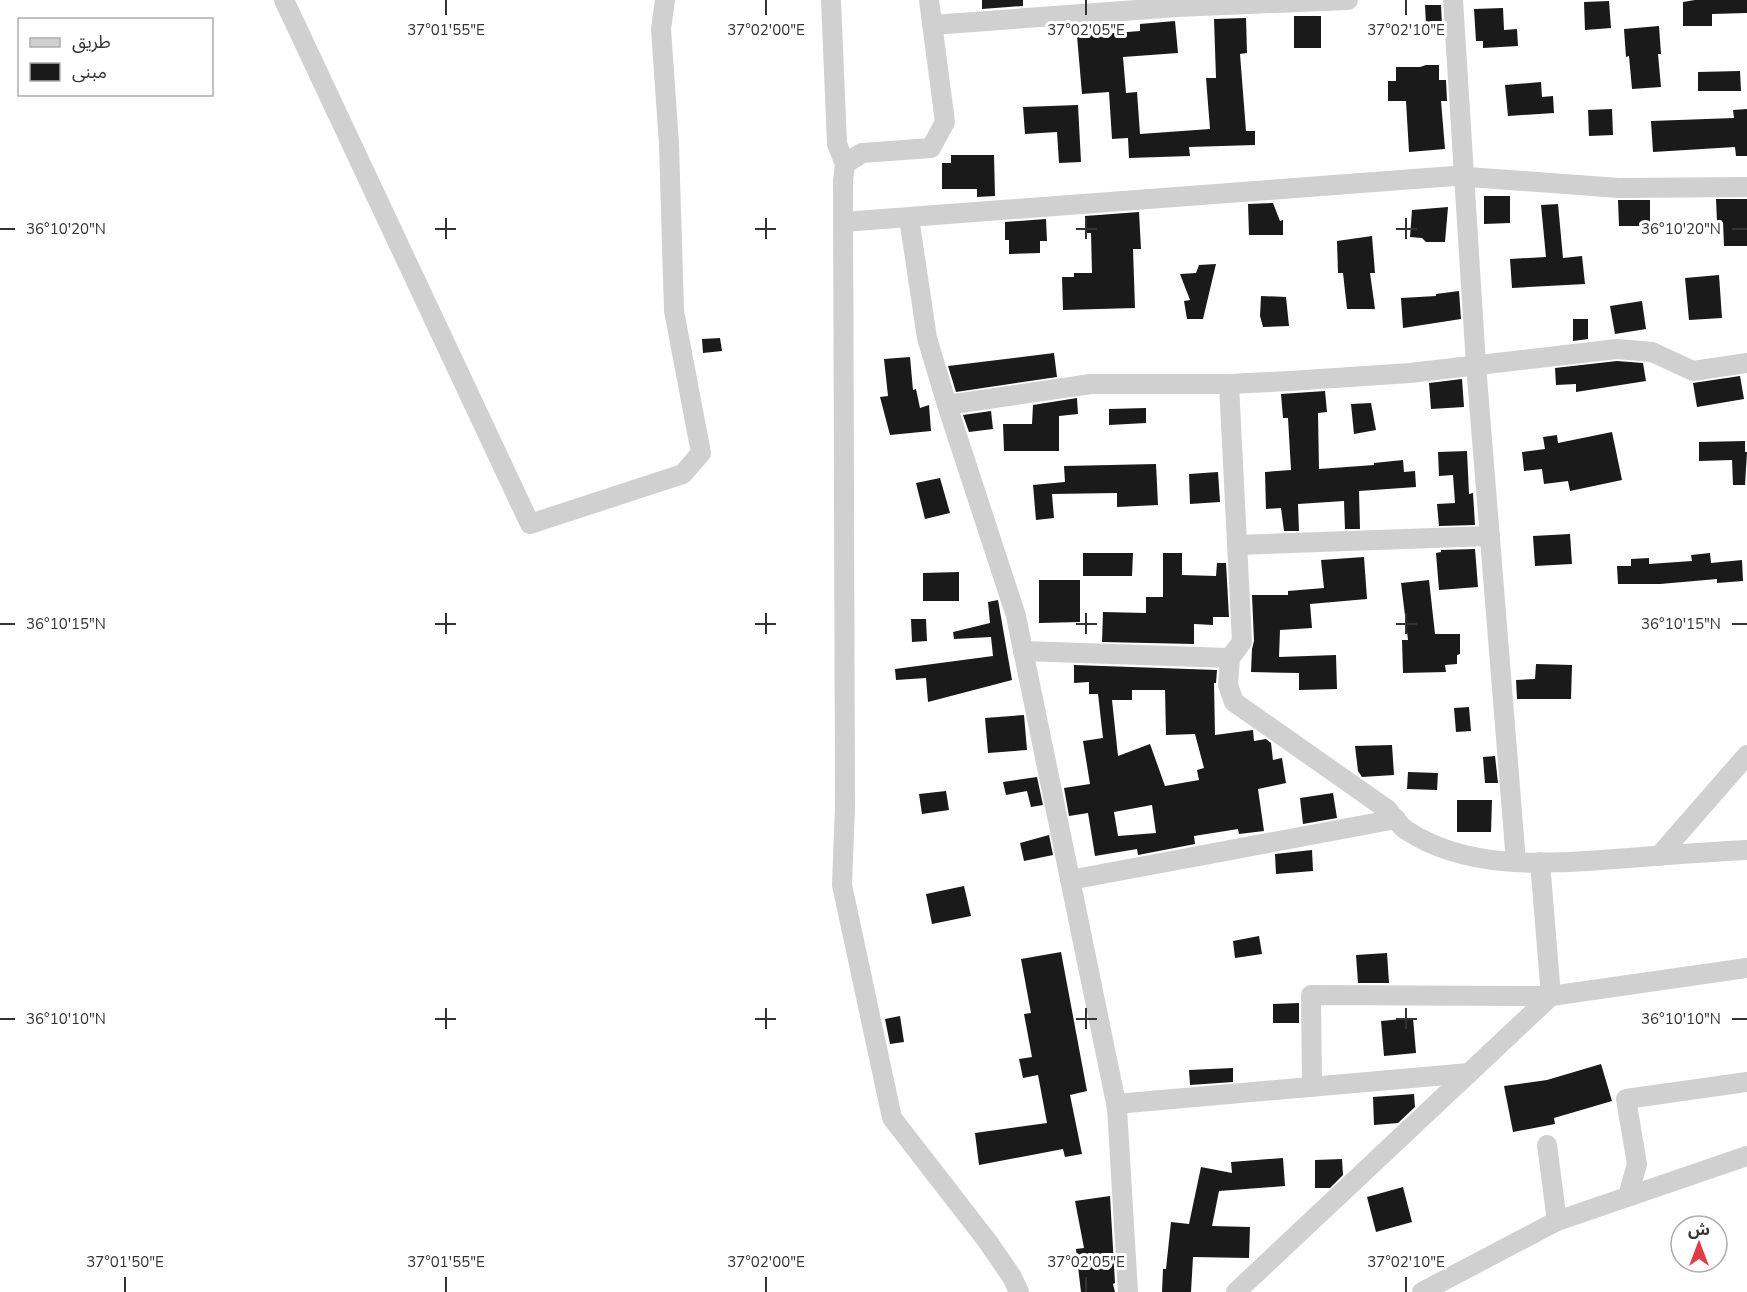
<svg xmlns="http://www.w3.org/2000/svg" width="1747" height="1292" font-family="'Nunito Sans','Noto Sans Arabic',sans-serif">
<rect width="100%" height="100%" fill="#fff"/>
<!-- building -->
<g fill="#1a1a1a" fill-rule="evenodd">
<polygon points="982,0 1023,0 1023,6 982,9"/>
<polygon points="1695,0 1747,0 1747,13 1712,14 1712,26 1683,26 1683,2"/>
<polygon points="1609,1 1611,28 1585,30 1584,2"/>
<polygon points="1425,5 1441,5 1442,24 1426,25"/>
<polygon points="1503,8 1504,30 1517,29 1518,46 1483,48 1483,41 1476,41 1474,9"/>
<rect x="1294" y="16" width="27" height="32"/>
<polygon points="1246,18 1247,53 1240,54 1246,131 1255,131 1255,145 1189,147 1190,156 1129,158 1128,138 1112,139 1109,92 1082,94 1077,36 1140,31 1140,24 1175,21 1178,53 1123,57 1126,93 1137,92 1140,134 1210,129 1206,78 1216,78 1214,19"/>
<polygon points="1659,26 1661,54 1658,54 1661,87 1632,89 1629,56 1626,57 1624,29"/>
<polygon points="1426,65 1439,65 1439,80 1446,80 1447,101 1441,101 1445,149 1409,152 1406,101 1388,101 1388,81 1396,81 1396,67 1420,67"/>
<polygon points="1740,71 1741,91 1698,91 1698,72"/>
<polygon points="1541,82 1542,97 1553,96 1554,113 1508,116 1505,85"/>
<polygon points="1078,105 1081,162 1059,163 1057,132 1025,134 1023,107"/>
<polygon points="1612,109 1613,135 1589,136 1588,110"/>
<polygon points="1747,109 1747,156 1736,156 1735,147 1653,152 1651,121 1734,118 1733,110"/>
<polygon points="951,155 994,155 995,196 977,197 977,189 942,189 942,163 951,163"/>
<polygon points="1484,196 1510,196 1510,223 1484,224"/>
<polygon points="1716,199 1747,199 1747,246 1724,246 1723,222 1717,222"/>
<polygon points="1618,200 1650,200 1650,226 1619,226"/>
<polygon points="1273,203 1280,221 1283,220 1283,235 1249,235 1248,204"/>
<polygon points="1558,204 1563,258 1582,256 1585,284 1512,288 1510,259 1546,257 1541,205"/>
<polygon points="1448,207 1445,242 1426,242 1422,238 1410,237 1412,210"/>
<polygon points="1139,212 1141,249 1133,249 1135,308 1063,310 1062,277 1074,277 1074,273 1092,273 1091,233 1085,233 1085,216"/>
<polygon points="1046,219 1047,241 1040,241 1040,253 1009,254 1009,240 1005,240 1005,222"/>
<polygon points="1372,236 1375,273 1370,273 1375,309 1347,309 1343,273 1338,273 1337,241"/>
<polygon points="1216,264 1203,319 1187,319 1184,301 1190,300 1180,274 1196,273 1199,265"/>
<polygon points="1719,275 1722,318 1689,320 1685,278"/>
<polygon points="1459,291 1461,319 1403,328 1401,298 1436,296 1436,294"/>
<polygon points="1261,296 1286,297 1289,326 1263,327 1260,316"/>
<polygon points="1642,301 1646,329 1615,334 1610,306"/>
<polygon points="1573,319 1588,319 1588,339 1573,341"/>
<polygon points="720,338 722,351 703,353 702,339"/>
<polygon points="1054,353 1057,377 956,392 948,366"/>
<polygon points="910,357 913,390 916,389 920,408 929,405 931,431 890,435 880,397 888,396 884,359"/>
<polygon points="1617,361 1643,363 1646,381 1576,392 1576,384 1556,385 1555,368"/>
<polygon points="1740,376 1744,399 1697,407 1693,383"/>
<polygon points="1462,379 1464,407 1431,409 1429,383"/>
<polygon points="1325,391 1327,412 1318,413 1319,469 1374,465 1374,463 1403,460 1404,472 1415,471 1416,487 1359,491 1360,529 1345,529 1344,501 1298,504 1299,531 1284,531 1281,508 1266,509 1265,472 1291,470 1288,418 1283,418 1281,394"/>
<polygon points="1077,398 1078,414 1059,416 1059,451 1004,451 1003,424 1032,424 1033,405"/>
<polygon points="1371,403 1376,430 1354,434 1351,404"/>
<polygon points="1146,408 1146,423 1109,425 1109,409"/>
<polygon points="991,411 993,429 969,432 963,415"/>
<polygon points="1612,432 1622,480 1570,491 1568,481 1544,484 1542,469 1524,471 1522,452 1545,449 1543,437 1557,435 1558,443"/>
<polygon points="1745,441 1745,452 1747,452 1745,485 1733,485 1732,460 1699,461 1699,442"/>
<polygon points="1467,451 1469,494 1473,493 1475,525 1439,526 1437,504 1455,503 1453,475 1439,476 1438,452"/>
<polygon points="1156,464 1158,505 1117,507 1117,493 1052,494 1054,518 1036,520 1033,485 1065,482 1064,466"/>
<polygon points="1218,472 1220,502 1190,504 1189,474"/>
<polygon points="940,478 950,513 925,519 916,483"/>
<polygon points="1570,534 1572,564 1535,566 1533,536"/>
<polygon points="1475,549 1478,587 1439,590 1436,553 1441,552 1441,550"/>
<polygon points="1083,553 1133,553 1132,576 1083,576"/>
<polygon points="1163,553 1182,553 1182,575 1216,576 1217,563 1226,563 1229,617 1213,617 1213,625 1194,624 1194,644 1102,642 1103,612 1146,613 1146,597 1163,597"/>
<polygon points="1710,553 1711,563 1742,560 1743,581 1717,583 1717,579 1660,584 1618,584 1617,566 1631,566 1631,559 1649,558 1649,564 1692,561 1691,555"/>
<polygon points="1364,557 1367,599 1310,604 1312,628 1280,630 1279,657 1336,655 1337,689 1299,690 1299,673 1251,672 1252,649 1254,641 1252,595 1288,595 1288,591 1324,588 1321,560"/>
<polygon points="959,572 959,601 923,601 923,573"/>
<polygon points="1039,580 1080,580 1080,622 1039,623"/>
<polygon points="1429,580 1435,634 1460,634 1460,654 1457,655 1457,664 1445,665 1446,672 1403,673 1402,640 1408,640 1401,583"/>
<polygon points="998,600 1012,680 928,702 926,678 896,680 895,669 993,656 991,637 954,639 953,632 990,623 988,602"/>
<polygon points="911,619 926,619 927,641 912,642"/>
<polygon points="1536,664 1572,665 1571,699 1517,699 1516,680 1535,679"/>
<path d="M1074,665L1217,670L1216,683H1214L1215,735L1253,730L1254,741L1266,739L1271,743L1273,760L1282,758L1286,783L1258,789L1264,831L1239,834L1238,829L1194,836L1195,844L1138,855L1137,849L1095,856L1088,813L1069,816L1064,788L1090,784L1083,741L1103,738L1098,694H1089V682L1074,683ZM1132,690H1165L1166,735L1195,734L1204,768L1197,770L1199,780L1165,786L1150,744L1118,756L1112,700H1132ZM1152,805L1156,833L1118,836L1114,812Z"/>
<polygon points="1469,707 1471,731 1456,732 1454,708"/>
<polygon points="1024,715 1027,750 988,753 985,718"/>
<polygon points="1392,745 1394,775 1362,777 1358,771 1355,746"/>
<polygon points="1495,756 1498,783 1485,783 1483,757"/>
<polygon points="1408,772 1438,773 1437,790 1407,789"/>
<polygon points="1037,777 1043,805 1031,807 1027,791 1006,795 1003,782"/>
<polygon points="946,791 949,810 922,814 919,794"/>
<polygon points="1333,793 1337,818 1303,824 1300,798"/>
<polygon points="1457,800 1492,800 1491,832 1457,832"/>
<polygon points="1049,835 1053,855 1024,861 1020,843"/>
<polygon points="1312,850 1313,871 1276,874 1275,854"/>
<polygon points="964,886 971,916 932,924 926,894"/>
<polygon points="1259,936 1262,954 1235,958 1233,941"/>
<polygon points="1061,952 1087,1091 1070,1095 1082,1154 1065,1157 1063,1149 979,1165 975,1133 1047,1123 1038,1075 1023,1078 1019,1059 1032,1057 1024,1014 1031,1013 1021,959"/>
<polygon points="1387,953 1389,983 1358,983 1356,955"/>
<polygon points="1299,1003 1299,1023 1273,1023 1273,1004"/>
<polygon points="900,1016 904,1042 890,1044 885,1019"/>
<polygon points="1413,1018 1416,1053 1384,1056 1381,1021"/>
<polygon points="1601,1064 1612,1101 1554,1118 1555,1124 1513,1132 1504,1086 1547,1080"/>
<polygon points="1233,1068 1233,1082 1190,1085 1189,1070"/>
<polygon points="1414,1094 1415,1107 1398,1123 1374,1125 1373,1097"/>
<polygon points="1283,1158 1285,1186 1219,1191 1212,1226 1250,1227 1249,1258 1193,1257 1191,1292 1162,1292 1163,1269 1166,1269 1171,1222 1189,1224 1201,1167 1232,1173 1231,1162"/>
<polygon points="1342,1159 1343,1175 1330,1188 1315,1188 1315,1160"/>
<polygon points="1403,1187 1412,1222 1376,1232 1367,1197"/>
<polygon points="1110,1196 1115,1283 1113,1284 1115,1292 1081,1292 1076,1249 1084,1248 1075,1201"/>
</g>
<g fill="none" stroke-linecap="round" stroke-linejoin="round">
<!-- minor -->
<g stroke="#d0d0d0" stroke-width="20">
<polyline points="284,0 530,524 683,474 701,453 674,311 669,144 661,29 665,0"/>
<polyline points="831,0 837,144 845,164 843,181 845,807 842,885 892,1118 988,1242 1012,1277 1019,1292"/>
<polyline points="1453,0 1476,365 1516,862"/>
<polyline points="932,25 1177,7 1348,0"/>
<polyline points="845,164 862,153 931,148 945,122 929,0"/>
<polyline points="909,218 927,338 947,405 1016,616 1117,1108 1128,1292"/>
<polyline points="843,222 1454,176 1619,188 1747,187"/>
<polyline points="947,405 1091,384 1229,384 1290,381 1410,373 1617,349 1652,352 1693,371 1747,363"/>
<polyline points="1237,545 1490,536"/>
<polyline points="1023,651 1230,658 1242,642 1229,384"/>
<path d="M1230,658L1228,685L1234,702L1388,810C1393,817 1399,825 1406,830C1471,873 1555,863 1629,858C1668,855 1708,852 1747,850"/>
<polyline points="1659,856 1747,755"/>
<polyline points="1070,880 1396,819"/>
<polyline points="1312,1087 1311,995 1551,996 1540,862"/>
<polyline points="1116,1104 1469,1073"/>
<polyline points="1547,1145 1557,1221"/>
<polyline points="1628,1196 1637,1164 1626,1099 1747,1082"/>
<polyline points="1236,1292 1551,996 1747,968"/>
<polyline points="1422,1292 1557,1221 1747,1156"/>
</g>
</g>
<!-- ticks -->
<path fill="none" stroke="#333" stroke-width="2" d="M446,0V15M766,0V15M1086,0V15M1406,0V15M446,218V239M766,218V239M1086,218V239M1406,218V239M0,229H15M435,229H456M755,229H776M1076,229H1097M1396,229H1417M1732,229H1747M446,613V634M766,613V634M1086,613V634M1406,613V634M0,624H15M435,624H456M755,624H776M1076,624H1097M1396,624H1417M1732,624H1747M446,1008V1029M766,1008V1029M1086,1008V1029M1406,1008V1029M0,1019H15M435,1019H456M755,1019H776M1076,1019H1097M1396,1019H1417M1732,1019H1747M125,1277V1292M446,1277V1292M766,1277V1292M1086,1277V1292M1406,1277V1292"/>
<g font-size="15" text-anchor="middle" fill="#333" stroke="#fff" stroke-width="6" stroke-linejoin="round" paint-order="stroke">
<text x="446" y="35">37°01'55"E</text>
<text x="766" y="35">37°02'00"E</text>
<text x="1086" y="35">37°02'05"E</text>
<text x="1406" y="35">37°02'10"E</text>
<text x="66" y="234">36°10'20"N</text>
<text x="1681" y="234">36°10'20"N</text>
<text x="66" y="629">36°10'15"N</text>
<text x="1681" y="629">36°10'15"N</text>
<text x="66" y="1024">36°10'10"N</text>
<text x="1681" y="1024">36°10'10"N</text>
<text x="125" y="1267">37°01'50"E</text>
<text x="446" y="1267">37°01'55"E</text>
<text x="766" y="1267">37°02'00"E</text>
<text x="1086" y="1267">37°02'05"E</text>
<text x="1406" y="1267">37°02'10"E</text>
</g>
<!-- legend -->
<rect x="18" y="18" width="195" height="78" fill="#ffffff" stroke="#adadad" stroke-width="1.5"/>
<rect x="30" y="38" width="30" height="9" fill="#d0d0d0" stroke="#adadad" stroke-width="1.5"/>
<text x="72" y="48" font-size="18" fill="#333333">طريق</text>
<rect x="30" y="63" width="30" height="18" fill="#1a1a1a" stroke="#adadad" stroke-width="1.5"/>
<text x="72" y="78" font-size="18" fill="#333333">مبنى</text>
<!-- north arrow -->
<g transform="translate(1699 1244)"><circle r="28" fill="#ffffff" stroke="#adadad" stroke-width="1.5"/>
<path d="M0-4.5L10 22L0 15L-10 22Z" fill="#e63946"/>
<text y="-9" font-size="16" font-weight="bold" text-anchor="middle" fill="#333333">ش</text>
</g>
</svg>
